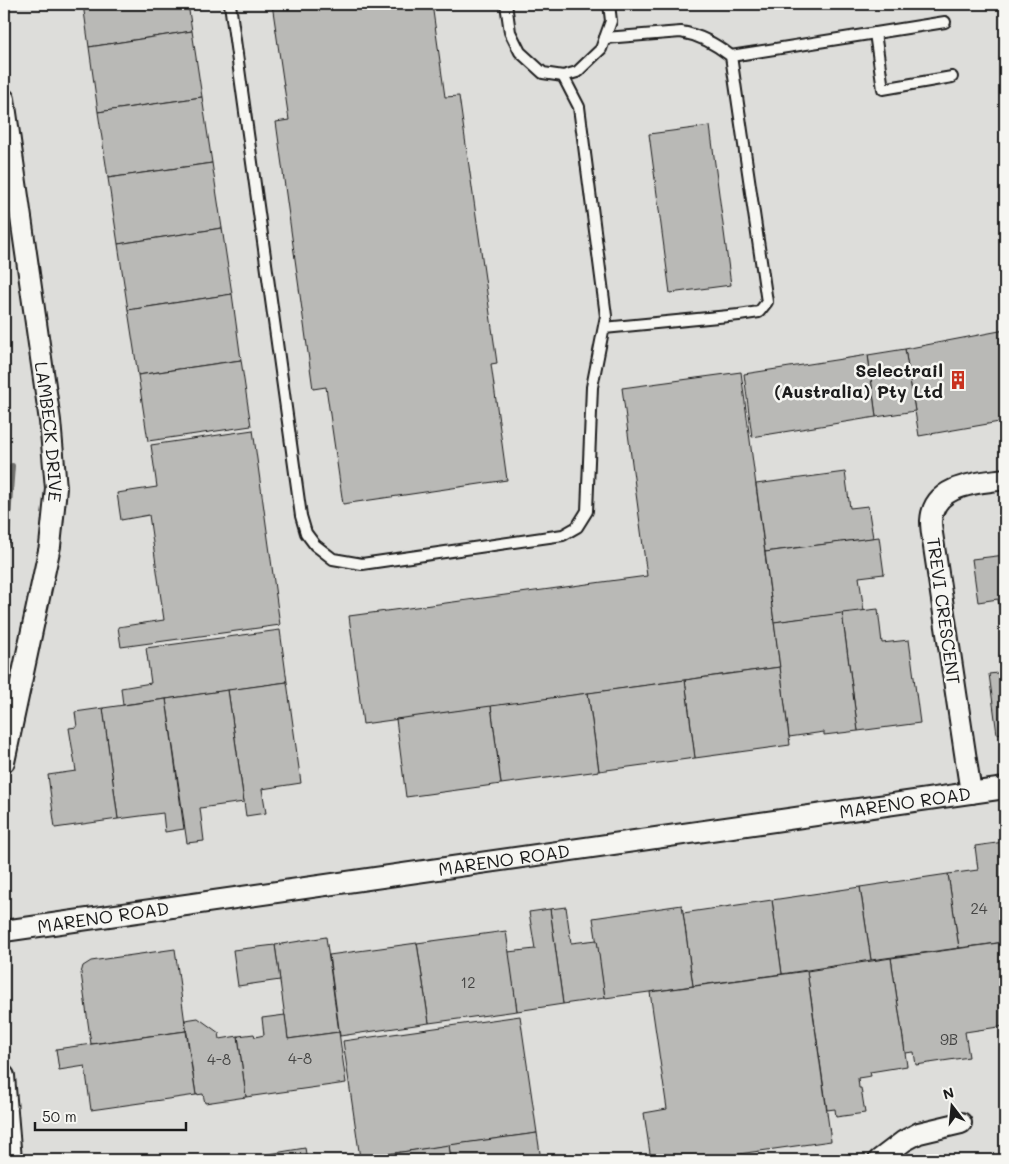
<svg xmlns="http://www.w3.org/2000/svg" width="1009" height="1164" font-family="Mali,sans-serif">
<rect width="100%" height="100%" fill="#edede9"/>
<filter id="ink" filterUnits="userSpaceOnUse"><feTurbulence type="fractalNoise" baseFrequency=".02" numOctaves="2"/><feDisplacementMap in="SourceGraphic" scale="10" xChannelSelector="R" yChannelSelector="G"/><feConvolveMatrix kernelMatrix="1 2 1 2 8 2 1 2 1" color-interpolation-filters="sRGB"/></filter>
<g filter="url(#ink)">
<!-- built -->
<rect fill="#ddddda" x="4" y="4" width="1001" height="1156"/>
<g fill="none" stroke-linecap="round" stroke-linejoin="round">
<!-- stream -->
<polyline stroke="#6f6f6d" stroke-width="6" points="4,549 6,544 12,466"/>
</g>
<!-- building -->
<g fill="#b9b9b6" stroke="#1c1c1c">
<polygon points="83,4 188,4 192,31 89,47"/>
<polygon points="272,4 432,4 445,97 459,96 497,363 491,364 507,480 343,504 326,387 313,389 276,122 289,120"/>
<polygon points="192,31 202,97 98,112 89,47"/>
<polygon points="202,97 212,163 108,178 98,112"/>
<polygon points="710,126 731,285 670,293 649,134"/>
<polygon points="212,163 222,228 118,244 108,178"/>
<polygon points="222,228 232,294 128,310 118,244"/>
<polygon points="232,294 241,360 138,375 128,310"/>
<polygon points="1005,330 1005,421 919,436 905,349"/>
<polygon points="905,349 915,411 876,417 868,355"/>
<polygon points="868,355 876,417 752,437 744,374"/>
<polygon points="241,360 251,426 148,441 138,375"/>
<polygon points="741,372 780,667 363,724 349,616 647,576 622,388"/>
<polygon points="253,430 280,625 121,647 118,627 164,620 149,515 121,520 117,493 157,487 151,445"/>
<polygon points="845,472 850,508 868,506 873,538 765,552 756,484"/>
<polygon points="879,537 884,574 859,577 864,611 774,622 765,552"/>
<polygon points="1004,545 1005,545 1005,635 1003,636 998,599 978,602 972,559 1005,555"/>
<polygon points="878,609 882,643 909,640 920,723 858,731 842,613"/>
<polygon points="842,613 858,731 824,735 824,732 789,737 774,622"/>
<polygon points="280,630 287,682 123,705 121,688 151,683 146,648"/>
<polygon points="780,667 790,745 695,758 685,680"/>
<polygon points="1005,672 1005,732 997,734 989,674"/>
<polygon points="685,680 695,758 599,771 588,693"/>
<polygon points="287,682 301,783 262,789 266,813 246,816 228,690"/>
<polygon points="228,690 244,802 200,808 204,841 187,843 166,699"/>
<polygon points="588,693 599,771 501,784 491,706"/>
<polygon points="166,699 184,829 165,832 163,813 118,819 103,708"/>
<polygon points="491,706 501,784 406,797 396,719"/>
<polygon points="103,708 118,819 55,828 48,775 76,771 69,728 77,727 75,712"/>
<polygon points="1004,842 1005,942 959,948 948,874 978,870 975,846"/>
<polygon points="948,874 959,948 871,960 860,887"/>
<polygon points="860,887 871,960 782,974 772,900"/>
<polygon points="772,900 782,974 693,986 683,913"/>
<polygon points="682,905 693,986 605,998 593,918"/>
<polygon points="566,907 571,943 597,940 605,998 563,1004 550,909"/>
<polygon points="550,909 563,1004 517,1011 508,952 535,949 529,912"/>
<polygon points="506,931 517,1011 429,1023 417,943"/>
<polygon points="326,937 339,1032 288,1039 275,945"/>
<polygon points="1005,942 1005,1026 965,1032 969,1057 916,1065 914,1052 905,1053 891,958"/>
<polygon points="417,943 429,1023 340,1036 329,955"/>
<polygon points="275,945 280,980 238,986 233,950"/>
<polygon points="175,949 186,1031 91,1044 81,973 83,966 91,961"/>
<polygon points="891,958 907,1066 870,1072 871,1076 858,1078 859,1088 861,1088 865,1113 836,1117 835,1109 827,1110 807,971"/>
<polygon points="807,971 831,1141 696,1160 651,1160 644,1113 667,1109 650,992"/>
<polygon points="285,1015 288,1039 339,1032 346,1083 246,1097 238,1036 254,1034 255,1037 264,1035 262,1018"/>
<polygon points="520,1016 537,1133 360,1158 343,1041"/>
<polygon points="198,1018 219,1033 220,1039 238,1036 246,1097 205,1103 203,1094 196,1095 185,1020"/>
<polygon points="186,1031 196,1095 91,1110 85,1066 59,1070 56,1049"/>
<polygon points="537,1133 541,1160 451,1160 449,1145"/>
<polygon points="449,1145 451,1160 361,1160 360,1158"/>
<polygon points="305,1148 307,1160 233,1160"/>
</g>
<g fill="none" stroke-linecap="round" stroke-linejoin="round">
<!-- lane casing -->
<g stroke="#1c1c1c" stroke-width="14">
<g id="lane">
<polyline points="230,4 301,516 306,533 315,545 333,559 362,564 563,535 577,527 587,511 592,387 606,316 579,107 563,76"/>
<polyline points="506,4 510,32 520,52 543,73 563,76 577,72 601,49 611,21 609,4"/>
<polyline points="875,33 883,89 952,77"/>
<polyline points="731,56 945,22"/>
<path d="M604,328L739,315L759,312L767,302L731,56C717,45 699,35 681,32L605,38"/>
</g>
</g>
<!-- street casing -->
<g stroke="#1c1c1c" stroke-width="24">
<g id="street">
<path id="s1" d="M4,99L50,421L56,488L50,546L4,762"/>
<path d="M971,793L933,540C932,534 931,527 931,521C933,484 978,483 1005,479"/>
<path id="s2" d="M4,931L1005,788"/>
<polyline points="4,1076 11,1160"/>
<polyline points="879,1160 904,1141 919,1133 961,1123"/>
</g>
</g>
<!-- lane -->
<use href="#lane" stroke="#f6f6f2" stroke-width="10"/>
<!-- street -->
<use href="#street" stroke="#f6f6f2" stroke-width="20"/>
</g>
</g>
<!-- icons -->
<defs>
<g id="building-bare" transform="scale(1.5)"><path d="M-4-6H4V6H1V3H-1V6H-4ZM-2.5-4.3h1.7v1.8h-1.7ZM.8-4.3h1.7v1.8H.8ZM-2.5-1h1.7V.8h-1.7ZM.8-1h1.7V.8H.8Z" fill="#c8321e" stroke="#f6f6f2" stroke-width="2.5" paint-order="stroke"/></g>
</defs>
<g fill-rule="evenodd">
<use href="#building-bare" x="958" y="380"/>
</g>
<g text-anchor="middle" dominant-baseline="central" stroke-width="5" stroke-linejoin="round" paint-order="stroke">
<!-- number labels -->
<g font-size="15" fill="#434342">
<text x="979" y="908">24</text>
<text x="468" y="982">12</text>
<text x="949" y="1039">9B</text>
<text x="300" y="1058">4-8</text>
<text x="219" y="1059">4-8</text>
</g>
<!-- poi labels -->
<g font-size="18" font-weight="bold" fill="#1c1c1c" stroke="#f6f6f2" text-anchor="end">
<text x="943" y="370">Selectrail<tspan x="943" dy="21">(Australia) Pty Ltd</tspan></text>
</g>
<!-- street labels -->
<g font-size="18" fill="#1c1c1c" stroke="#f6f6f2">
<text stroke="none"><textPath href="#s1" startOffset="336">LAMBECK DRIVE</textPath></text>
<text transform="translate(944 611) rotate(82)">TREVI CRESCENT</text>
<text stroke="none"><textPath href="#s2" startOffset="910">MARENO ROAD</textPath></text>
<text stroke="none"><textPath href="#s2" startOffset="505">MARENO ROAD</textPath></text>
<text stroke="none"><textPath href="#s2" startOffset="100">MARENO ROAD</textPath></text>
</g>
</g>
<!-- margin -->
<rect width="1009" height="1164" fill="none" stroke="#f6f6f2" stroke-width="20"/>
<rect x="10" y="10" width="989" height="1144" fill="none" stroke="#1c1c1c" stroke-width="2" filter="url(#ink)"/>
<!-- north arrow -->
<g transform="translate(952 1106) rotate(344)" stroke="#f6f6f2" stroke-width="4" paint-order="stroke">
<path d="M0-4L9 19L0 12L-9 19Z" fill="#1c1c1c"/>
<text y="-8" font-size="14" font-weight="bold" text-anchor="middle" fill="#1c1c1c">N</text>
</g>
<!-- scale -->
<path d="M35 1122v8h151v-8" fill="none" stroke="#1c1c1c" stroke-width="2.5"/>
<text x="42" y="1122" font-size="15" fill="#1c1c1c" stroke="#f6f6f2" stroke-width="4" paint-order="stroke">50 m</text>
</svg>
